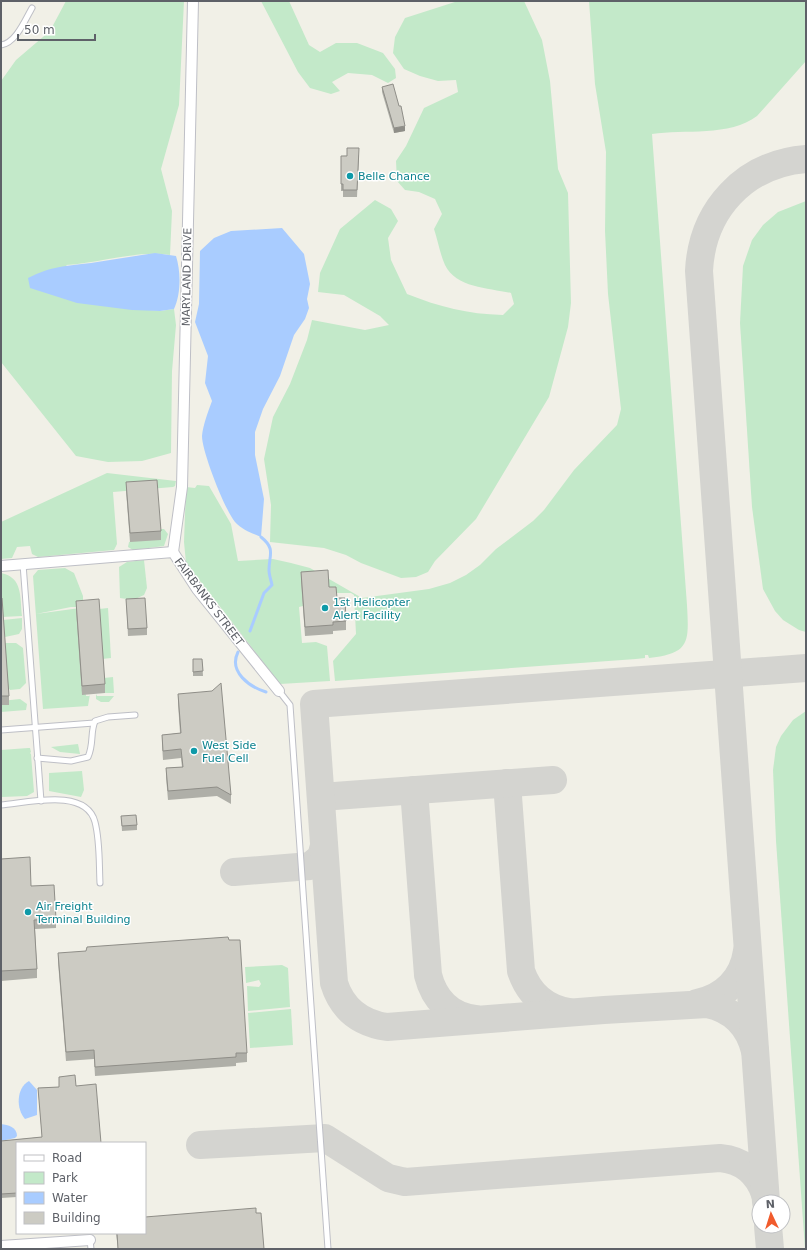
<svg xmlns="http://www.w3.org/2000/svg" width="807" height="1250" font-family="'DejaVu Sans',sans-serif">
<rect width="100%" height="100%" fill="#f1f0e7"/>
<!-- green -->
<g fill="#c3e9c9">
<path d="M66,1H184L179,105L161,169L172,211L170,255C139,250 99,263 66,265L106,306L160,311L174,309L176,325L172,371L171,453L142,461L108,462L76,456L1,362V81L16,60L50,31Z"/>
<polygon points="261,1 289,1 309,45 320,52 336,43 357,43 383,53 395,69 396,78 388,83 372,75 348,73 332,82 340,91 331,94 310,88 298,72"/>
<path d="M458,1H524L542,40L550,81L558,169L568,193L571,303L568,327L549,397L476,519L435,561L428,572L416,577L401,578L361,563L346,555L324,548L270,542L271,505L264,459L273,417L290,384L307,340L312,320L365,330L389,325L380,316L344,295L318,292L320,273L340,229L375,200L391,209L398,221L388,238L391,260L407,294C440,307 467,314 503,315L514,304L511,293C489,288 456,288 445,265C440,254 438,241 434,229L442,214L435,199L419,192L405,190L397,181L396,161L406,146L424,108L458,92L456,80L438,81L420,76L404,69L393,53L395,37L405,18Z"/>
<path d="M589,1H806V61L757,116C730,137 684,129 652,134L687,605C689,643 690,653 649,658L648,655H645V658L636,659L335,681L333,661L356,634L354,595L351,593H329L301,581L303,606L299,607L302,643L316,642L327,646L330,681L280,684L186,563L184,542L186,487L195,488L197,485L209,486L231,524L238,561L273,559L291,563L310,568L362,598L429,589L450,583L466,575L480,565L496,549L533,521L544,510L574,470L617,425L621,409L608,294L605,231L606,152L595,84Z"/>
<polygon points="806,201 806,632 799,630 783,620 775,611 763,589 752,507 740,323 743,266 752,240 763,225 778,212"/>
<polygon points="107,473 176,481 175,486 173,487 113,492 117,544 114,550 38,557 32,554 30,546 17,547 12,558 1,559 1,522"/>
<polygon points="160,529 164,529 168,534 164,546 133,550 128,547 129,542"/>
<polygon points="144,560 147,588 144,595 133,600 120,598 119,567 127,562"/>
<polygon points="65,568 74,573 83,596 83,607 71,607 36,614 80,608 86,696 90,696 90,694 88,706 43,709 33,576 38,570"/>
<path d="M1,573C23,577 20,598 22,616L2,617Z"/>
<polygon points="108,608 111,658 102,659 99,609"/>
<polygon points="22,618 22,629 19,634 5,637 3,620"/>
<polygon points="4,643 16,643 23,648 26,683 20,689 10,690 8,687"/>
<polygon points="113,677 114,693 105,693 104,678"/>
<polygon points="96,694 97,696 114,696 109,702 101,702 96,699"/>
<polygon points="20,699 27,704 26,710 1,712 1,701"/>
<polygon points="806,711 806,1249 805,1249 776,841 773,770 776,747 781,736 793,720"/>
<polygon points="78,744 80,754 60,752 51,747"/>
<polygon points="28,748 30,748 31,752 30,753 31,754 34,792 27,796 2,797 1,750"/>
<polygon points="82,771 84,790 81,797 49,791 49,773"/>
<polygon points="282,965 288,968 290,1007 248,1011 247,986 259,987 261,984 259,980 246,983 245,967"/>
<polygon points="291,1009 293,1045 250,1048 248,1013"/>
</g>
<!-- water -->
<g fill="#a9ccff">
<path d="M282,228L304,254L310,284L307,299L309,308L305,319L294,335L280,376L263,409L255,432V455L264,499L261,537C252,533 242,530 235,522C225,510 202,452 202,436C203,425 208,412 212,401L205,383L208,356L195,322L199,304L200,251L214,238L231,231Z"/>
<path d="M155,253L176,256C181,272 181,294 174,309L160,311L132,310L77,303L30,288L28,278C52,266 65,266 91,263C112,260 134,256 155,253Z"/>
<path d="M29,1081L37,1090V1115L25,1119C16,1109 16,1088 29,1081Z"/>
<path d="M1,1124C8,1125 17,1127 17,1136L15,1138L1,1141Z"/>
</g>
<g fill="none" stroke-linecap="round" stroke-linejoin="round">
<!-- stream -->
<g stroke="#a9ccff" stroke-width="3">
<path d="M250,631L264,593L272,585C271,580 269,575 269,570C269,555 276,549 261,537"/>
<path d="M238,652C228,672 250,687 266,692"/>
</g>
<!-- taxiway -->
<g stroke="#d4d4d0" stroke-width="28">
<path d="M507,783L521,971C529,994 545,1008 569,1012"/>
<path d="M414,790L428,975C434,999 450,1016 475,1019"/>
<polyline points="321,797 553,780"/>
<polyline points="234,872 310,866 321,857 324,846"/>
<path d="M697,1003C724,998 743,979 747,951"/>
<path d="M755,1051C749,1026 732,1009 707,1004L604,1010L387,1027C360,1023 342,1009 334,983L314,704L806,668"/>
<path d="M200,1145L325,1138L388,1178L405,1182L720,1158C743,1160 758,1173 765,1194"/>
<path d="M766,1202L699,271C702,210 744,164 806,159"/>
<polyline points="768,1226 770,1249"/>
</g>
<!-- service casing -->
<g stroke="#bebfc6" stroke-width="7">
<g id="service">
<path d="M1,45C16,43 25,20 32,8"/>
<polyline points="23,564 41,801"/>
<polyline points="279,691 290,705 328,1249"/>
<polyline points="1,730 94,723"/>
<path d="M37,758L71,761L88,757C94,744 90,733 95,721L108,717L135,715"/>
<path d="M1,805C27,803 86,787 95,822C100,841 99,863 100,883"/>
<polyline points="90,1240 91,1249"/>
</g>
</g>
<!-- minor casing -->
<g stroke="#bebfc6" stroke-width="12">
<g id="minor">
<polyline points="173,552 182,487 193,1"/>
<polyline points="1,566 173,552 197,589 279,691"/>
<polyline points="1,1246 90,1240"/>
</g>
</g>
<!-- service -->
<use href="#service" stroke="#fff" stroke-width="5"/>
<!-- minor -->
<use href="#minor" stroke="#fff" stroke-width="10"/>
</g>
<!-- wall -->
<g fill="#afafa8">
<polygon points="382,87 405,131 394,133 382,92"/>
<polygon points="359,155 357,197 343,197 343,191 341,191 341,156"/>
<polygon points="126,482 161,531 161,540 130,542 126,491"/>
<polygon points="301,572 329,587 337,598 346,621 346,630 333,631 333,634 305,636 301,581"/>
<polygon points="1,598 9,696 9,705 1,705"/>
<polygon points="126,599 147,628 147,635 128,636"/>
<polygon points="76,601 105,684 105,693 82,695 76,610"/>
<polygon points="193,659 202,659 203,676 193,676"/>
<polygon points="178,694 231,795 231,804 217,796 168,800 166,777 166,768 182,767 181,758 163,760 162,744 162,735 180,733 178,703"/>
<polygon points="121,816 137,825 137,830 122,831"/>
<polygon points="1,859 31,886 56,919 56,928 35,929 37,969 37,978 1,981"/>
<polygon points="58,953 247,1053 247,1062 236,1063 236,1066 95,1076 94,1059 66,1061 58,962"/>
<polygon points="76,1086 101,1143 17,1143 17,1197 1,1198 1,1141 42,1137 38,1088"/>
<polygon points="116,1233 145,1233 264,1249 118,1249"/>
</g>
<!-- shaded-wall -->
<polygon fill="#8f8e88" points="405,126 405,131 394,133 394,128"/>
<!-- building -->
<g fill="#cccbc3" stroke="#8f8e88">
<polygon points="393,84 399,106 401,106 405,126 394,128 382,87"/>
<polygon points="347,148 359,148 357,190 343,190 343,184 341,184 341,156 347,156"/>
<polygon points="157,480 161,531 130,533 126,482"/>
<polygon points="328,570 329,587 336,587 337,598 345,598 346,621 333,622 333,625 305,627 301,572"/>
<polygon points="1,598 2,598 9,696 1,696"/>
<polygon points="145,598 147,628 128,629 126,599"/>
<polygon points="99,599 105,684 82,686 76,601"/>
<polygon points="193,659 202,659 203,671 193,672"/>
<polygon points="221,683 231,795 217,787 168,791 166,768 183,767 181,749 163,751 162,735 181,733 178,694 212,691"/>
<polygon points="136,815 137,825 122,826 121,816"/>
<polygon points="30,857 31,886 54,885 56,919 34,920 37,969 1,971 1,859"/>
<polygon points="228,937 229,940 240,940 247,1053 236,1053 236,1057 95,1067 94,1050 66,1052 58,953 86,951 87,947"/>
<polygon points="75,1075 76,1086 96,1084 101,1143 17,1143 17,1193 1,1194 1,1141 42,1137 38,1088 59,1087 59,1077"/>
<polygon points="256,1208 256,1213 261,1213 264,1249 118,1249 117,1233 145,1233 145,1217"/>
</g>
<!-- markers -->
<g fill="#0f9aa8" stroke="#fff" stroke-width="1.5">
<circle cx="350" cy="176" r="4"/>
<circle cx="325" cy="608" r="4"/>
<circle cx="194" cy="751" r="4"/>
<circle cx="28" cy="912" r="4"/>
</g>
<g text-anchor="middle" dominant-baseline="central" stroke-width="3" stroke-linejoin="round" paint-order="stroke">
<!-- culture labels -->
<g font-size="11" fill="#0d838f" stroke="#fff" text-anchor="start">
<text x="358" y="176">Belle Chance</text>
<text x="333" y="602">1st Helicopter<tspan x="333" dy="13">Alert Facility</tspan></text>
<text x="202" y="745">West Side<tspan x="202" dy="13">Fuel Cell</tspan></text>
<text x="36" y="906">Air Freight<tspan x="36" dy="13">Terminal Building</tspan></text>
</g>
<!-- street labels -->
<g font-size="11" fill="#5e6168" stroke="#fff">
<text transform="translate(187 277) rotate(-89)">MARYLAND DRIVE</text>
<text transform="translate(209 602) rotate(53)">FAIRBANKS STREET</text>
</g>
</g>
<!-- border -->
<rect width="807" height="1250" fill="none" stroke="#5e6168" stroke-width="4"/>
<!-- legend -->
<rect x="16" y="1142" width="130" height="92" fill="#ffffff" stroke="#bfc0c3"/>
<rect x="24" y="1155" width="20" height="6" fill="#ffffff" stroke="#bfc0c3"/>
<text x="52" y="1162" font-size="12" fill="#5e6168">Road</text>
<rect x="24" y="1172" width="20" height="12" fill="#c3e9c9" stroke="#bfc0c3"/>
<text x="52" y="1182" font-size="12" fill="#5e6168">Park</text>
<rect x="24" y="1192" width="20" height="12" fill="#a9ccff" stroke="#bfc0c3"/>
<text x="52" y="1202" font-size="12" fill="#5e6168">Water</text>
<rect x="24" y="1212" width="20" height="12" fill="#cccbc3" stroke="#bfc0c3"/>
<text x="52" y="1222" font-size="12" fill="#5e6168">Building</text>
<!-- north arrow -->
<g transform="translate(771 1214) rotate(356)"><circle r="19" fill="#ffffff" stroke="#bfc0c3"/>
<path d="M0-3L7 15L0 10L-7 15Z" fill="#f15b2c"/>
<text y="-6" font-size="11" font-weight="bold" text-anchor="middle" fill="#5e6168">N</text>
</g>
<!-- scale -->
<path d="M18 34v6h77v-6" fill="none" stroke="#5e6168" stroke-width="2"/>
<text x="24" y="34" font-size="12" fill="#5e6168" stroke="#ffffff" stroke-width="3" paint-order="stroke">50 m</text>
</svg>
